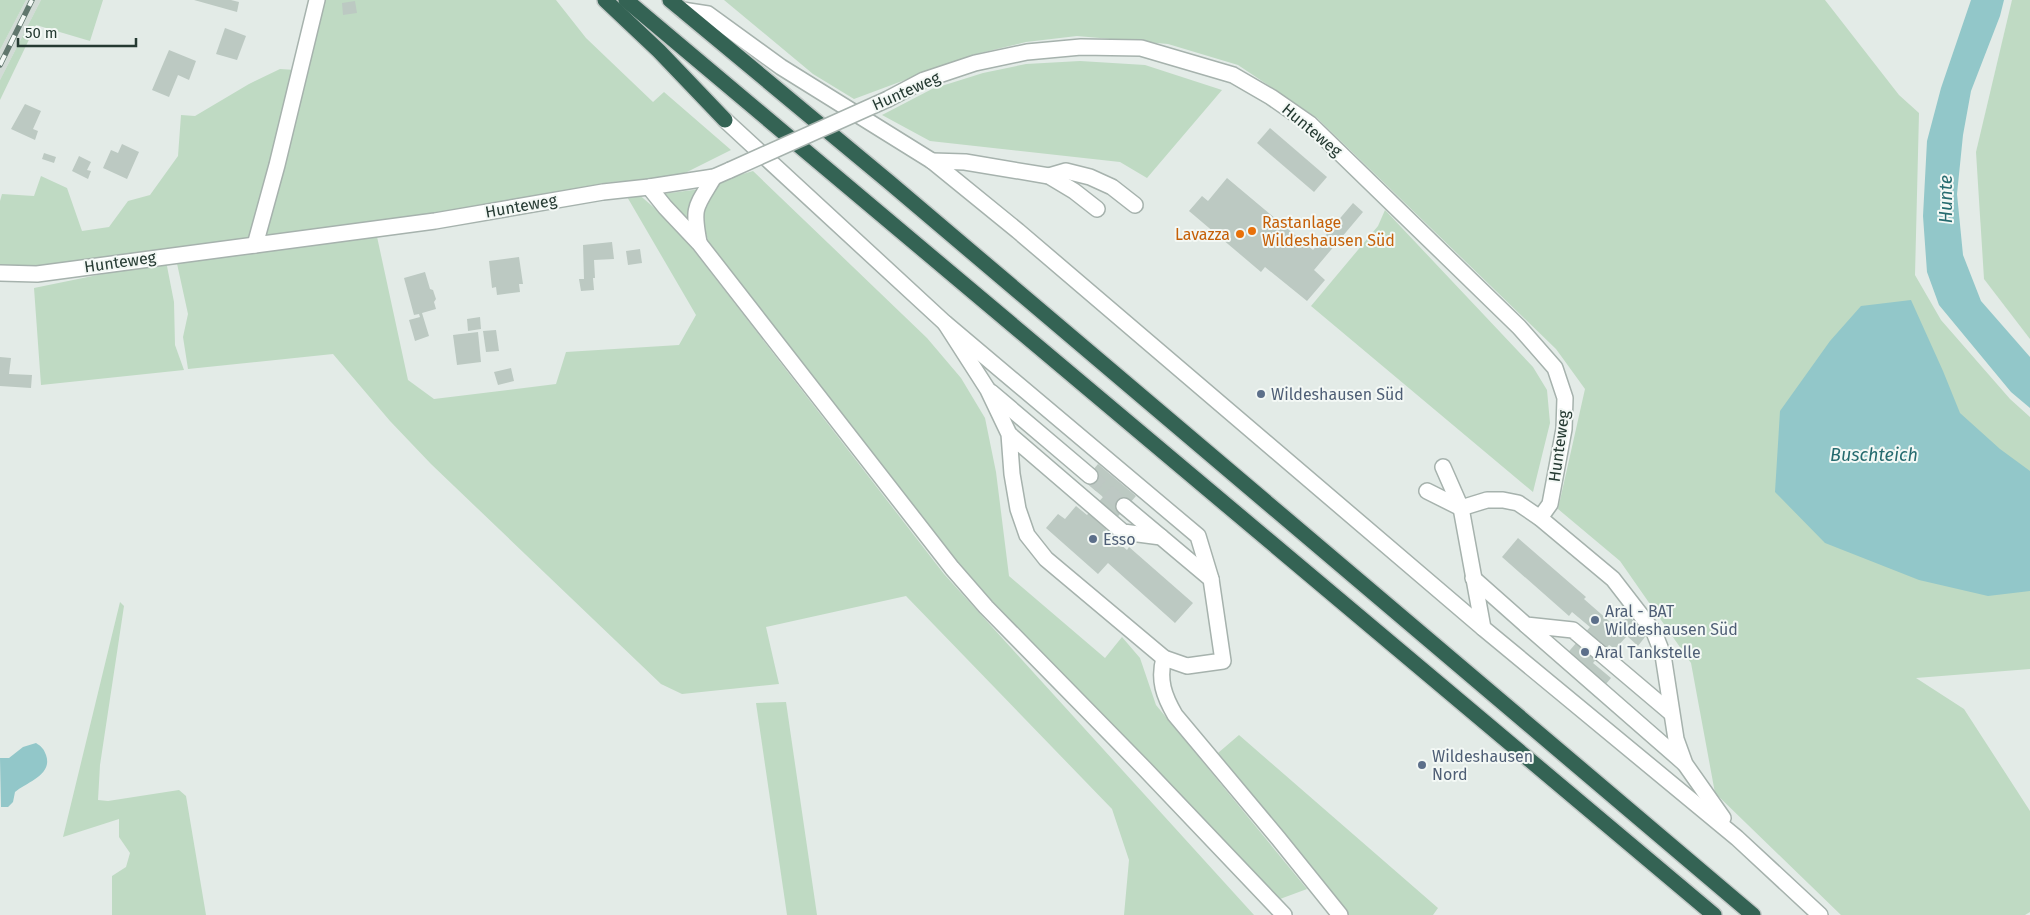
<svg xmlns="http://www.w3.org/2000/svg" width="2030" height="915" font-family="'Fira Sans',sans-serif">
<rect width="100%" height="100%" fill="#e3ebe7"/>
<!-- built -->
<polygon fill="#d2dbd6" points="26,0 41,0 0,80 0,50"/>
<!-- green -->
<g fill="#bfdac3">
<polygon points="0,0 26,0 0,50"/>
<polygon points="41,0 103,0 90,41 36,25 0,100 0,80"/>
<polygon points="324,0 556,0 586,38 653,102 664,92 731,150 675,178 612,182 375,224 259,240"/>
<polygon points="724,0 1825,0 1899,95 1919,113 1915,275 1941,320 2010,399 2030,417 2030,669 1916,678 1964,709 2030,811 2030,912 2025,915 1841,915 1715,793 1691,663 1620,561 1558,509 1585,389 1556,349 1317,118 1238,65 1168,44 1077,36 1026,42 972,55 854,99 813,74"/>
<polygon points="2012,0 2030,0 2030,339 1984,279 1976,152"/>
<polygon points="1080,61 1145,65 1222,90 1147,178 1120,162 930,141 882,115 932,89 983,73 1026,64"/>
<polygon points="280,69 296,70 253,240 35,266 4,267 0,265 0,201 2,194 34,196 41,176 67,188 82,231 109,227 128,201 150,195 178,156 181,115 195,116 249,84"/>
<polygon points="753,171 927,338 961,378 985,418 996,472 1009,576 1105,658 1122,637 1140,658 1156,705 1307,889 1280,899 994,603 957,561 710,247 702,220 706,202 723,180"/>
<polygon points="701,189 689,208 688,219 662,194"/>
<polygon points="636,192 674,225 944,574 1254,915 1124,915 1129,860 1112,809 906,596 766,627 779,684 682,694 661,684 431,464 390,421 333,354 188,369 183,337 188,314 176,259 376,232 408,380 434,399 556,384 566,352 679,345 696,315 626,195"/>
<polygon points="1385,210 1533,367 1547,390 1550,423 1533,492 1311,306 1378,226"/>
<polygon points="166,261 174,302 175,345 184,370 41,385 34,288"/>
<polygon points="120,602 124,606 100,765 98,800 108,801 179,790 186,796 206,915 112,915 112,876 126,867 130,853 119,837 119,819 63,837"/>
<polygon points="786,702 817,915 787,915 756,703"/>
<polygon points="1239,735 1438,908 1433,915 1345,915 1338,899 1218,753"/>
</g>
<!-- water -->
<g fill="#92c7c9">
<polygon points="1971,0 2004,0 2000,16 1971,91 1963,135 1957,194 1963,255 1981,301 2030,357 2030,408 2011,392 1939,305 1927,272 1923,216 1927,141 1941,88"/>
<polygon points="1911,300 1943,371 1960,413 2000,449 2030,471 2030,591 1988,596 1919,580 1825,543 1775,492 1780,411 1830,341 1861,306"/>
<path d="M36,743C41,746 44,749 46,755C53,775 27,782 15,792L13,802L8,807H1L0,758H9L23,747Z"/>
</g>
<!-- building -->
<g fill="#bcc9c2">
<polygon points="194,0 231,0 239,2 237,12"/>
<polygon points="355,1 357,13 343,15 342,3"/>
<polygon points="225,28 246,36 237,60 216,54"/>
<polygon points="169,50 196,61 189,80 178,75 169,97 152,90"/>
<polygon points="25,104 41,111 33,129 38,131 35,140 11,129"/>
<polygon points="1270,128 1327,177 1314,192 1257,143"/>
<polygon points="122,144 139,152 127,179 103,168 111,150 118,153"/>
<polygon points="44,153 56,157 54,163 42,159"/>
<polygon points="79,156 91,162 87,170 91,171 88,179 72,171"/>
<polygon points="1227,178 1313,250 1353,203 1363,212 1314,270 1325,280 1307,301 1265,267 1261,272 1189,211 1202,196 1208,201"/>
<polygon points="612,242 614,259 594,260 595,278 593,278 594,290 581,291 579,279 584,279 583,245"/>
<polygon points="640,249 642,263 628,265 626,251"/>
<polygon points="519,257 523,284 519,284 520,292 497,295 496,287 492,288 489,261"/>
<polygon points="425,272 430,289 433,290 436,299 434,302 436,309 422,313 429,336 415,341 409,320 420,317 419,314 414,315 404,278"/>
<polygon points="480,317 481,329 468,331 467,319"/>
<polygon points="496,330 499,351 486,352 483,331"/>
<polygon points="478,332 481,362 457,365 453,335"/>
<polygon points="0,357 11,358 9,374 32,375 31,388 0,386"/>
<polygon points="511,368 514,381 498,385 494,372"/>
<polygon points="1098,464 1136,496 1105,531 1127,550 1129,547 1193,603 1175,623 1108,563 1098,574 1046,528 1058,514 1065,519 1076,506 1087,515 1103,497 1084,481"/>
<polygon points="1518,538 1586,597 1584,599 1617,628 1628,616 1648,633 1638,646 1627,636 1615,649 1609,645 1593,663 1611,678 1595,697 1558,664 1590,627 1572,612 1569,616 1502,557"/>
</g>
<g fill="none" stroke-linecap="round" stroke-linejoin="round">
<!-- minor-tunnel -->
<polyline stroke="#bdc8c3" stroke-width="15" stroke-dasharray="15 8" stroke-linecap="butt" points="1090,476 1124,506"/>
<!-- minor casing -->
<g stroke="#a6b2ad" stroke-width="18">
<g id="minor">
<polyline points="682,10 708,14 781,67 932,161 1018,231 1483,628"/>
<polyline points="888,99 924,80 975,63 1027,52 1081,47 1141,48 1233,75 1271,97 1310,124 1519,327 1555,368 1565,398 1564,429 1550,504 1540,518"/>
<polyline points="725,120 945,323 1198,536 1211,579"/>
<polyline points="932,161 965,162 1049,176 1074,191 1097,209"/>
<polyline points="1049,176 1066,171 1090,177 1112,187 1135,205"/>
<polyline points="649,187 665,207 699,243 952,568 986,607 1144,768 1284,915"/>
<path d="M699,242C692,206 696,207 714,177"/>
<polyline points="255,245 277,165 317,0"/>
<polyline points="0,273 37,274 435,221 603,192 649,187 714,177 730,170"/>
<polyline points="945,323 988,390 1009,434 1123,532 1161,537 1211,579 1223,661 1187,666 1164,658 1046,559 1027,535 1018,509 1012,474 1009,434"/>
<polyline points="991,392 1090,476"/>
<polyline points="1443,467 1461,508 1483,628 1737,838 1820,915"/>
<polyline points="1427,491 1461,508 1487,500 1503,500 1518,503 1540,518 1613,579 1654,632 1663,655 1676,739 1685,764 1723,818"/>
<polyline points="1124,506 1161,537"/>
<polyline points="1473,578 1526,625 1573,630 1671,713"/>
<polyline points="1526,625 1684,763"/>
<path d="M1164,658C1158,680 1164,696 1175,715L1278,838L1340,915"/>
</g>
</g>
<!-- highway casing -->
<g stroke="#c2c8c6" stroke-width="18">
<g id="highway">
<polyline points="605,0 659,51 725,120"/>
<polyline points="626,0 1714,915"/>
<polyline points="670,0 889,182 1753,915"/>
</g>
</g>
<!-- minor -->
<use href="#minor" stroke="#fff" stroke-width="15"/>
<!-- highway -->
<use href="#highway" stroke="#346354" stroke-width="15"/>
<!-- rail casing -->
<g stroke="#60766d" stroke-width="5.5">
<polyline id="rail" points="0,65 32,0"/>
</g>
<!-- rail -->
<use href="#rail" stroke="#f3f8f5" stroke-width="4" stroke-dasharray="11" stroke-linecap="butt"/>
<!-- minor-bridge casing -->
<g stroke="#a6b2ad" stroke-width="18" stroke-linecap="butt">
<polyline id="minor-bridge" points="730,170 888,99"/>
</g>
<!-- minor-bridge -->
<use href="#minor-bridge" stroke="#fff" stroke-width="15"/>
</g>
<!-- markers -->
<g fill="#e8710a" stroke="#f3f8f5" stroke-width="2">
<circle cx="1252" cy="231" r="5"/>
<circle cx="1240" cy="234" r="5"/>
</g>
<g fill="#5c6f8a" stroke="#f3f8f5" stroke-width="2">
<circle cx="1261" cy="394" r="5"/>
<circle cx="1093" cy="539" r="5"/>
<circle cx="1595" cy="620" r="5"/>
<circle cx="1585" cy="652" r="5"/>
<circle cx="1422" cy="765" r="5"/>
</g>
<g text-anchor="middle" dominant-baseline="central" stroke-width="4" stroke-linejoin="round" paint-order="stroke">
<!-- street labels -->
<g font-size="16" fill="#253a32" stroke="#f3f8f5">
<text transform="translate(906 91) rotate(-24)">Hunteweg</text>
<text transform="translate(1312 130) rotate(40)">Hunteweg</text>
<text transform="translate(521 206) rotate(-10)">Hunteweg</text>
<text transform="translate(120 262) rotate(-8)">Hunteweg</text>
<text transform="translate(1559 446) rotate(-82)">Hunteweg</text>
</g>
<!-- food labels -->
<g font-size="16" fill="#c56008" stroke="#f3f8f5" text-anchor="start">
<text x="1262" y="222">Rastanlage<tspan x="1262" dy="18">Wildeshausen Süd</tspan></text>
<text x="1230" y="234" text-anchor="end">Lavazza</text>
</g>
<!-- service labels -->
<g font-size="16" fill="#4e5e75" stroke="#f3f8f5" text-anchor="start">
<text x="1271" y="394">Wildeshausen Süd</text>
<text x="1103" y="539">Esso</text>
<text x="1605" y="611">Aral - BAT<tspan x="1605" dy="18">Wildeshausen Süd</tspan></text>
<text x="1595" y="652">Aral Tankstelle</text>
<text x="1432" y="756">Wildeshausen<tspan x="1432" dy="18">Nord</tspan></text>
</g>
<!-- water labels -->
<g font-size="18" font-style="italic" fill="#266b6f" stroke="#f3f8f5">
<text transform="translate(1946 199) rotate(-90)">Hunte</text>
<text x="1874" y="455">Buschteich</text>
</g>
</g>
<!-- scale -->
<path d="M18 38v8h118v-8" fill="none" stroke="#253a32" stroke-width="2.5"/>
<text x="25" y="38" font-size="15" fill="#253a32" stroke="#f3f8f5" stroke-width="4" paint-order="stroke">50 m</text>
</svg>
